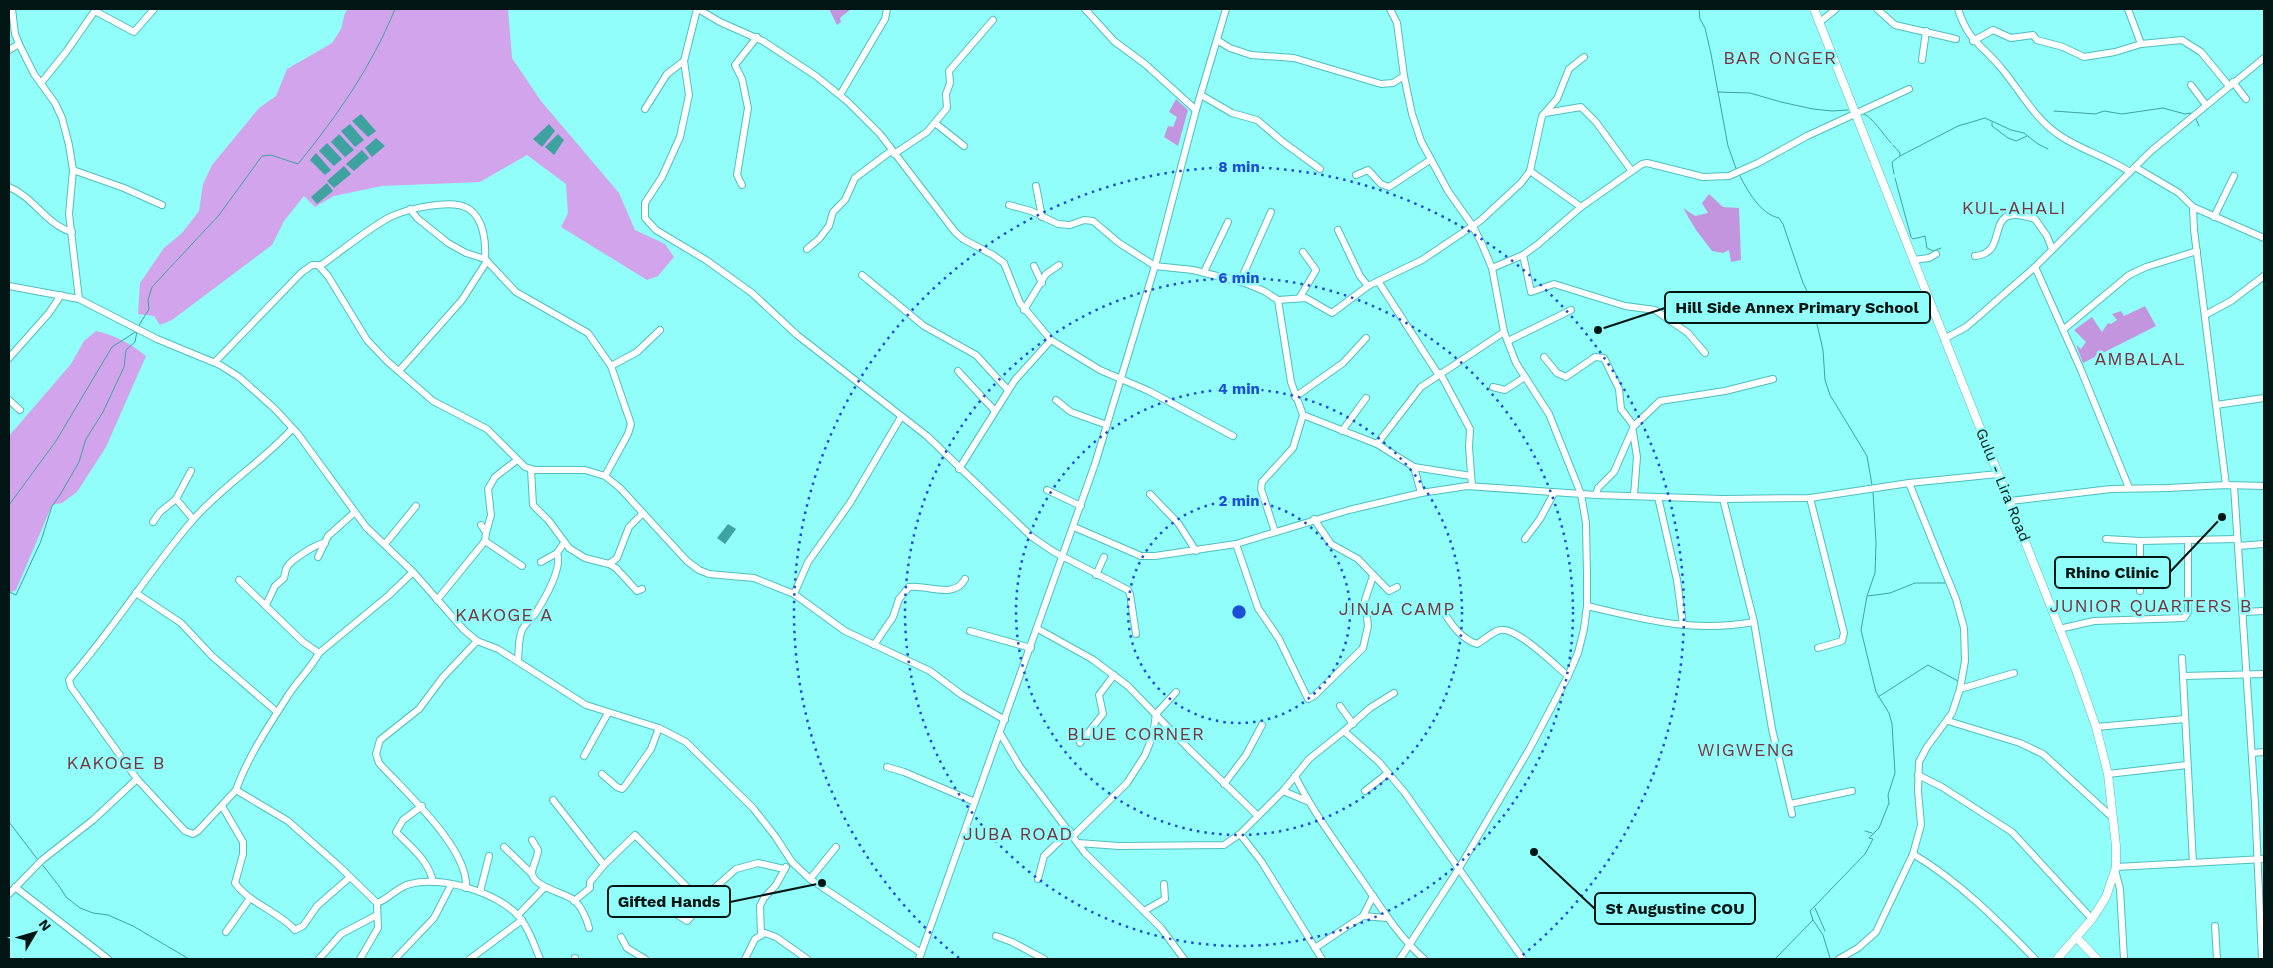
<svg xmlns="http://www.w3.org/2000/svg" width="2273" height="968" font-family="'Work Sans',sans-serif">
<rect width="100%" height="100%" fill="#91fefa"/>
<!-- green -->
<g fill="#d2a4ec">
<polygon points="348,9 508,9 512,58 541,101 619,193 635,230 665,244 674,257 658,276 647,280 561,227 568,213 566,184 527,155 480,182 382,186 334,196 315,207 304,196 284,221 272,245 172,320 160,325 154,316 138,314 140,283 164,248 182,233 199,211 203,184 212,165 259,108 276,96 287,69 332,43 341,29 345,13"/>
<path d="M96,331C115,335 131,344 146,356L106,447L77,492L62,503L52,505L16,590L9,593V436L71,364L84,341Z"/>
</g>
<!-- forest -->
<g fill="#c495df">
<polygon points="829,9 851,9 840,18 841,22 837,25"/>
<polygon points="1176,99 1188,110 1178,146 1164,137 1168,126 1173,127 1177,117 1169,112"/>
<polygon points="1709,194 1723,207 1739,208 1741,260 1731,262 1729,250 1723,253 1712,251 1696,230 1683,208 1695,216 1708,213 1702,203"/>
<polygon points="2145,306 2156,326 2083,363 2076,345 2081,349 2086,342 2074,330 2092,317 2102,332 2108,323 2111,324 2117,320 2112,314 2121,311 2124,316"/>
</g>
<!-- water -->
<g fill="#3ea2a0">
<polygon points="361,114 376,131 368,137 352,121"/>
<polygon points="350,124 364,140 355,147 341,131"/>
<polygon points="549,124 555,131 542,147 533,139"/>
<polygon points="339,134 354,150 345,157 331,142"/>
<polygon points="558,134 564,140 554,155 545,147"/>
<polygon points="376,138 385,146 372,157 365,148"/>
<polygon points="327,143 342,159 334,166 319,151"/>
<polygon points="362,150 369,158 354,171 346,164"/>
<polygon points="316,153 331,170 325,175 310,160"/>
<polygon points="344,166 351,174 334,188 327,181"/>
<polygon points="327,183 333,191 317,204 311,197"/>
<polygon points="728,524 736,529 725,544 717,538"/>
</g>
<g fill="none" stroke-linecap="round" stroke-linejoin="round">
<!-- stream -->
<g stroke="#3ea2a0" stroke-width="1">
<polyline points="1699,9 1700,19 1705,28 1711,54 1728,146 1737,171"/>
<polyline points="1718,92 1750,93 1781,102 1813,109 1832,111 1848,110"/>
<polyline points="2054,111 2095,114 2104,111 2122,114 2163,108 2185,114 2191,113"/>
<path d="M1864,114C1873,118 1883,134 1891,143"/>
<polyline points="2196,119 2199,126"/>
<polyline points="1992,122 1992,126 2008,138 2016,141 2027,136"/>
<polyline points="1893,145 1900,153 1900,156 1892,162 1894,174"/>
<polyline points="1900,156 1958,126 1985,118 2011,130 2024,133 2038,144 2048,149"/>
<path d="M1739,174C1747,190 1760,214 1779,218L1783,224L1803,283L1813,303L1820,308L1823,316L1816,320L1823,350L1825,380L1830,395L1867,456L1872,485"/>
<polyline points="1895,178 1911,237 1913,239 1925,236 1927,248 1933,251 1941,248"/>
<path d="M138,327L149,309L148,300L152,287L219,215L262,156L271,155L298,164C337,116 372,66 395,9"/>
<polyline points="9,505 56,441 112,347 137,331"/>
<polyline points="9,592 16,595 41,541 52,506 60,495 79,462 86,439 103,412 124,367 126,350 135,342 137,331"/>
<polyline points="1868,596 1890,593 1915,583 1945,583"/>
<polyline points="1878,697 1928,665 1958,681"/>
<polyline points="9,822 38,860"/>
<polyline points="1865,831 1872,833"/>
<polyline points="41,863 59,886 66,897 80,908 93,913 108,915 133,926 189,959"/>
<polyline points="1815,908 1825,931"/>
<polyline points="1813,920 1823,935 1830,958 1827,959"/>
<polyline points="1775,959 1813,920 1810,911 1865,854 1873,839 1869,838 1879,828 1889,803 1888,795 1895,773 1892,724 1889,713 1876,692 1861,630 1867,596 1875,573 1876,542 1873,492"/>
</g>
<!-- minor casing -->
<g stroke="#4ebfbc" stroke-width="8">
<g id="minor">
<polyline points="12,9 15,34 19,44 34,74 55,103 62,118 69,145 73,170 69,214 79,299"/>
<polyline points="697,9 684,61 689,95 680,137 662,177 645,203 645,218 656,230 706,260 752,293 797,335 927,436 1032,537 1054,552 1128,590 1130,594 1136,634"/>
<polyline points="698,9 720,22 763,41 816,76 848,102 880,134 955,232 963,239 993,255 1004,263 1020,303 1051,340 1100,370 1149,391 1233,436"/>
<polyline points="1085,9 1114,41 1145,64 1196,110"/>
<polyline points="1390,9 1397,23 1404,76 1412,114 1421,141 1448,191 1472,225 1481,242 1492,268 1504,332 1516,363 1549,414 1581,494 1586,523 1587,576 1587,606 1584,629 1578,653 1568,676 1530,748 1458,870 1400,959"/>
<polyline points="1877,9 1895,25 1956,39"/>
<path d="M1958,9C1969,43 1982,44 2002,69C2021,92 2036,121 2062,137C2084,151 2109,158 2130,172"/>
<polyline points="2128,9 2141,44"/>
<polyline points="95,11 134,32 154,9"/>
<polyline points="1820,22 1836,9"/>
<polyline points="1217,40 1230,48 1251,55 1294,58 1381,84 1393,83 1404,76"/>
<polyline points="1973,41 1993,30 2011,38 2033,35 2037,40 2063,47 2084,57 2115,52 2141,44 2182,40 2201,52 2229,86"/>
<polyline points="9,50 19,44"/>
<polyline points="1922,60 1926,31"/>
<polyline points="2233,82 2246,99"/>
<polyline points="41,83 66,52 96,9"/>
<polyline points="2191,85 2206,105"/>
<polyline points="840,95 885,19 887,9"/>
<polyline points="1201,95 1232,113 1257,120 1283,142 1320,169"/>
<polyline points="645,109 667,74 684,61"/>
<polyline points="1545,113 1581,107 1596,122 1631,170"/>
<polyline points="935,123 964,146"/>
<polyline points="894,154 927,132 947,108 946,94 950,83 949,71 993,20"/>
<polyline points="2135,167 2179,193 2193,207 2194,230 2226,485"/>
<polyline points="73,170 124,188 162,205"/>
<polyline points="1530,171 1581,207"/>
<polyline points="1356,175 1368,170 1381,184 1389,187 1430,160"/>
<polyline points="742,185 737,175 748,108 742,79 735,65 757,37"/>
<polyline points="1036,186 1042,217"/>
<path d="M9,187C34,197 46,225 72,232"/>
<polyline points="1009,205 1031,211 1058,224 1070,225 1084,220 1093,221 1119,243 1155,266 1193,270 1245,283 1264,291 1278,300 1306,298 1332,313 1368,286 1422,260 1480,221 1521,183 1530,171 1542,116 1557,99 1569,69 1584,57"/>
<polyline points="2193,207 2264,238"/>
<polyline points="410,209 417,218 448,243 466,253 485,259 516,292 588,333 611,366 631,424 628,434 605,476"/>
<polyline points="2214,217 2234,176"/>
<polyline points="1338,230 1360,276 1368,286"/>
<polyline points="807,249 819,239 829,226 833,212 845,200 855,178 891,151"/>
<polyline points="1523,255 1531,292 1554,284 1625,306 1655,310 1688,333 1705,353"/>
<path d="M1975,256C2013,253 1979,200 2035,219L2047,236L2052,249"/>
<polyline points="1913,260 1929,258 1936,254"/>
<path d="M320,266C343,250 366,230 390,217C407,209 452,198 469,209C484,219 486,243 485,259"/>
<polyline points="1034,266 1042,283"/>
<polyline points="2035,267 2081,370 2129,488"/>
<polyline points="1492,268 1523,255 1537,245 1581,207 1642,164 1647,163 1703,177 1729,176 1758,163 1807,136 1909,89"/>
<polyline points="1204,272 1228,222"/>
<polyline points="862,275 924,326 976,355 1008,390"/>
<polyline points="1378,281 1438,374"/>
<polyline points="1240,282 1271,212"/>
<polyline points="9,286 79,299 157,339 220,365 239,377 275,409 298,434 366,527 413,572 464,630 477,641 498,649 586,705 659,728 686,742 753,808 775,836 792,862 810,879 921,953"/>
<polyline points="1300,297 1316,270 1303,252"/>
<polyline points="1278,300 1291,382 1303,415 1377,444 1414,467 1471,476"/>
<polyline points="1847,304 1867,299 1918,303 1929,301"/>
<polyline points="1024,310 1046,274 1059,265"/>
<polyline points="2205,315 2231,301 2264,276"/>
<polyline points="2064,329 2129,275 2146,267 2197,251"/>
<polyline points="1944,339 1966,327 1979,316 2035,267 2151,151 2264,58"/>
<polyline points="1508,341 1571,310"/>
<polyline points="1544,357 1557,373 1566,377 1595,357 1604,358 1619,389 1621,409 1634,426"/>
<polyline points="9,358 49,313 61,295"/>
<polyline points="215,362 301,273 312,265 318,265 328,276 367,340 387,361 433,401 487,429 525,467 535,470 585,470 605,476 620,488 687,561 699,570 709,574 754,578 794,594 845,631 930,671 962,695 1005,720"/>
<polyline points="611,366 637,352 660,330"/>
<polyline points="399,371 462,300 487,261"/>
<polyline points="958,371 995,411"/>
<polyline points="1440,373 1470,429 1469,447 1472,486"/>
<polyline points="1493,387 1505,390 1525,377"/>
<polyline points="1295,397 1343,363 1366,338"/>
<polyline points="9,400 20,410"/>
<polyline points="1056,400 1071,412 1107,425"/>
<polyline points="2216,405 2264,398"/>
<path d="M292,429C262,462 221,487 192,521C149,571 114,628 71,677L69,680L71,687L137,779L185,831L193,834L198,831L236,790L288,821L340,867L377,903C389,899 397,887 410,884C441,875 500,893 520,918C530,930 534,945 540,959"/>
<polyline points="1342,431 1366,398"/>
<polyline points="1633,432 1637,457 1634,495"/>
<polyline points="1377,444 1421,387 1504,332"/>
<polyline points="1414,467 1421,493"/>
<polyline points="531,469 533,505 549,521 569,548 585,558 609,564 617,558 629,527 643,513"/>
<polyline points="959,469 1015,380 1051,340"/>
<polyline points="191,471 176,499 193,519"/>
<polyline points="2234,486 2255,803 2262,959"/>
<polyline points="1047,490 1081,506"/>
<polyline points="1150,494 1178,523 1196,551"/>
<polyline points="1596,495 1598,488 1614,472 1634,426 1660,401 1725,391 1773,379"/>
<polyline points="1658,497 1677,580 1683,625"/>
<polyline points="1810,498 1844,633 1842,641 1818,648"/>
<polyline points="1723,499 1754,622 1772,729 1792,814"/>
<polyline points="2010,501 2111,489 2168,488 2226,485 2264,486"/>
<polyline points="1314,519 1331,544 1358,559 1389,591 1397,587"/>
<polyline points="153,522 160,512 176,499"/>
<polyline points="1074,527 1141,556 1155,556 1236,544 1349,510 1421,493 1467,486 1596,495 1723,499 1810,498 1909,483 1998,474"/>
<polyline points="1275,532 1261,489 1262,482 1293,448 1303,415"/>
<polyline points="486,533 491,515 488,489 495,477 517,460"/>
<polyline points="1525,539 1540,519 1554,493"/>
<polyline points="2106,539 2140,541 2237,539"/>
<polyline points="485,541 522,566"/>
<polyline points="385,544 416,506"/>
<polyline points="1236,544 1258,608 1279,639 1308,699 1314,696 1363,648 1368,626 1365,600 1373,576"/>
<polyline points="2238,546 2264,544"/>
<polyline points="318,557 328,536 355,512"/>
<polyline points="541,562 557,553 564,543"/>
<polyline points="609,564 616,568 637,591 642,589"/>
<polyline points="1096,575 1104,557"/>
<polyline points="239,580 303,642 319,653"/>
<polyline points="2140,591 2140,541"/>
<polyline points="136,593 181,623 212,656 277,712"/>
<polyline points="794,594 808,562 850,503 901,417"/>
<polyline points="437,600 485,541 486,532 481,525"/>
<path d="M266,605L275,586L284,578C285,575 285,570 287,567C291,560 317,543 325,543"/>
<path d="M1587,606C1646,620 1693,633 1754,622"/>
<path d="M1443,611C1451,624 1461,639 1477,644C1484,640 1492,632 1500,630C1516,626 1556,666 1568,676"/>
<polyline points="2243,612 2264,611"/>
<polyline points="1038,629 1092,659 1128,686 1189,749 1258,816"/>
<polyline points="2059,629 2094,621 2184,618 2188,612 2188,540"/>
<polyline points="970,631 1031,648"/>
<path d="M874,645L893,617L899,599L909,587C926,584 954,600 965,579"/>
<polyline points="2182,658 2193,863"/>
<path d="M518,661C519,651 518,639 522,630C526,622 533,618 537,611C545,598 563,568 557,553"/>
<polyline points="2183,676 2264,674"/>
<polyline points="1960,689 2014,673"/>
<polyline points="1340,706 1353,724"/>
<polyline points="1948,721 2020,743 2043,754 2113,818"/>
<polyline points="2096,727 2185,719"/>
<polyline points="1344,731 1370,708 1394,693"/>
<polyline points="1000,733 1020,767 1085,853 1161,928 1184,959"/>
<polyline points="1080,743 1103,714 1099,695 1114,675"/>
<polyline points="2252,753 2264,752"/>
<polyline points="584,756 608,713"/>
<polyline points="887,767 904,772 975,802"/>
<polyline points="602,774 617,787 622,789 625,786 651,749 659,728"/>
<polyline points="2108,774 2187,765"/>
<polyline points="1918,775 1942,787 2012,832 2092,919"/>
<path d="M1295,776C1312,810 1334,840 1355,870C1377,901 1396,934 1424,959"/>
<polyline points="1224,784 1246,755 1262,725"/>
<path d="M236,790C248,756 270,724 289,694C299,679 311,668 319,653L388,596L413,572"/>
<polyline points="1283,791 1307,801"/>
<polyline points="1365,791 1388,773"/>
<polyline points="553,800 604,865 635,835 692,892 702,899 736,869 758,863 784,869"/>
<polyline points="1790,804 1852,791"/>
<path d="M222,806L243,842V854L235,883C250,904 278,911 295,930L303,926L317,906L349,878"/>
<path d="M422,806L403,820L396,832C412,848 427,859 433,881"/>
<polyline points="1240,834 1261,861 1322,959"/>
<polyline points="1073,836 1127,783 1145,755 1153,735 1156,714 1176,692"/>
<path d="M532,840L538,850C538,857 532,867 532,873C533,887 565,893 574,900C581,906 587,919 589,928"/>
<polyline points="1078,843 1119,846 1224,845 1240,834 1283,791 1309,759 1344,731 1379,762 1405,793 1523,959"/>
<polyline points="504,847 532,874"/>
<path d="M1913,854C1960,882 1997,920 2035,959"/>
<polyline points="2116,867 2264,859"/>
<polyline points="2115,870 2120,889 2124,959"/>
<polyline points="810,879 836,847"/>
<polyline points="1038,879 1044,856 1070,831"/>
<polyline points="15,887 108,959"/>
<path d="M466,888C469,848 404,791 379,763L376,754L380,740L419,709L443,677L477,641"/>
<polyline points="480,892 489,856"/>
<polyline points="9,894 42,860 93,820 137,779"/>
<polyline points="574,901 590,888 590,882 604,865"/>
<polyline points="645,909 656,914 669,912 676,914 687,921 700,907 702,899"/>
<polyline points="1144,911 1165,899 1164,884"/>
<polyline points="518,915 545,887"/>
<polyline points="1363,916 1387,918"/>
<polyline points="2215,926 2217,959"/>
<polyline points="226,932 250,898"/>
<polyline points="761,934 760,906 764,898 776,885 786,867"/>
<polyline points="996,936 1012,942 1044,959"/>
<polyline points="621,937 627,948 645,959"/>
<polyline points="1315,948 1363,916 1373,896"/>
<polyline points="319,959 341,934 377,915"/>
<polyline points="360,959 378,928 377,903"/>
<polyline points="395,959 434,918 451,885"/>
<polyline points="470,959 522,920"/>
<polyline points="575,959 575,958"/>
<polyline points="745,959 755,939 765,933 776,937 807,959"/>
<polyline points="919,959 1095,464 1155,266 1196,110 1226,9"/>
<polyline points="1839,959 1858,948 1876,932 1913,854 1921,825 1918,791 1919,762 1927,747 1952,713 1960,689 1965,661 1964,628 1956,599 1909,483"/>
</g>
</g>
<!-- major casing -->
<g stroke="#4ebfbc" stroke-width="9">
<g id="major">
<polyline points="1814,9 2076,670 2096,727 2108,774 2116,846 2116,867 2106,897 2092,919 2057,959"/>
<polyline points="2077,938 2097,959"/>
</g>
</g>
<!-- minor -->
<use href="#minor" stroke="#fff" stroke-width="6"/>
<!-- major -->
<use href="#major" stroke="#fff" stroke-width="8"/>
</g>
<!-- distance rings -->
<g fill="none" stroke="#1d4ed8" stroke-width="2.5" stroke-dasharray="2.5 5">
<circle cx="1239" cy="612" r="111"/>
<circle cx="1239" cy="612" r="223"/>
<circle cx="1239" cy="612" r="334"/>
<path d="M959 958A445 445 0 1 1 1519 958"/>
</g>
<g text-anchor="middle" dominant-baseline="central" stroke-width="5" stroke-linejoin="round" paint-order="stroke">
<!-- street labels -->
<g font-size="15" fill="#001514" stroke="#91fefa">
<text transform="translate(2003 485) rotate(68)">Gulu - Lira Road</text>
</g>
<!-- quarter labels -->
<g font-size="18" letter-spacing="1" fill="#79323d" stroke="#91fefa">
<text x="1780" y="57">BAR ONGER</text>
<text x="2014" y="207">KUL-AHALI</text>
<text x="2140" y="358">AMBALAL</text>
<text x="2151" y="605">JUNIOR QUARTERS B</text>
<text x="1397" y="608">JINJA CAMP</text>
<text x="504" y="614">KAKOGE A</text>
<text x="1136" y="733">BLUE CORNER</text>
<text x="1746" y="749">WIGWENG</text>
<text x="116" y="762">KAKOGE B</text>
<text x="1018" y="833">JUBA ROAD</text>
</g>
</g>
<circle cx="1239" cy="612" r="8" fill="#1d4ed8" stroke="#91fefa" stroke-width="2.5"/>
<g font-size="15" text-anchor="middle" font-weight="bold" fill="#1d4ed8" stroke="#91fefa" stroke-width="5" stroke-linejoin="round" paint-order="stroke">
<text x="1239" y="172">8 min</text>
<text x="1239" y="283">6 min</text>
<text x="1239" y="394">4 min</text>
<text x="1239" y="506">2 min</text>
</g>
<!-- callouts -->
<path fill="none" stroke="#001514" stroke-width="2" d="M1598 330L1665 308M2222 517L2170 572M822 883L730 902M1534 852L1595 909"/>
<g fill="#001514" stroke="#91fefa" stroke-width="2">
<circle cx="1598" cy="330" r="5"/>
<circle cx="2222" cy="517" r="5"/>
<circle cx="822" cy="883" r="5"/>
<circle cx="1534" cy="852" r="5"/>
</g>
<g fill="#91fefa" stroke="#001514" stroke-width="2">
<rect x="1665" y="292" width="265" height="31" rx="5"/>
<rect x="2055" y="557" width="115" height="31" rx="5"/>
<rect x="608" y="886" width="122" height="31" rx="5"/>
<rect x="1595" y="893" width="160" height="31" rx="5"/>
</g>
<g font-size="16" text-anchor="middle" font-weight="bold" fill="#001514">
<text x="1797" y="313">Hill Side Annex Primary School</text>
<text x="2112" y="578">Rhino Clinic</text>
<text x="669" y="907">Gifted Hands</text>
<text x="1675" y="914">St Augustine COU</text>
</g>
<!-- border -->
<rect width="2273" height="968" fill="none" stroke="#001514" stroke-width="20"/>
<!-- north arrow -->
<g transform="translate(35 933) rotate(52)" stroke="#91fefa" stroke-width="4" paint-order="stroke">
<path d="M0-4L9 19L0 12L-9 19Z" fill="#001514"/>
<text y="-8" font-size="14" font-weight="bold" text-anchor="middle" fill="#001514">N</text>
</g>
</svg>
